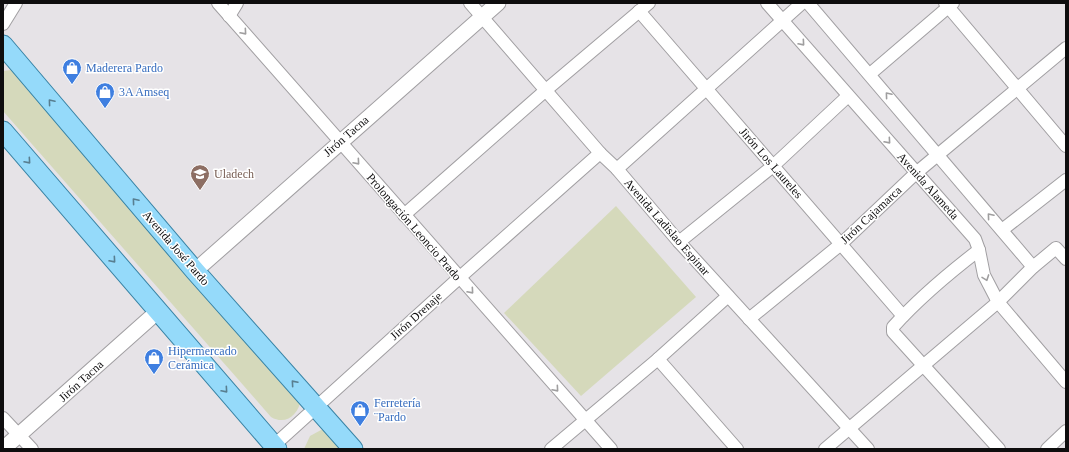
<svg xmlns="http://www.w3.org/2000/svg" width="1069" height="452" font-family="'Times New Roman',serif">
<rect width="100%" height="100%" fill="#e6e3e7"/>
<!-- green -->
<g fill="#d5d9bb">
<path d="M11,70L16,71L301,399C299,414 286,426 271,417L3,111V71Z"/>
<polygon points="616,206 696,297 581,396 504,313"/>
<polygon points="321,430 328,430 347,449 304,449 310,436"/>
</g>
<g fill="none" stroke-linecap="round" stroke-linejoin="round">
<!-- minor casing -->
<g stroke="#a19fa2" stroke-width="14">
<g id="minor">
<polyline points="218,3 611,449"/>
<polyline points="470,3 600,153 617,169 679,242 868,449"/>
<polyline points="767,3 975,239 979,250 984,275 998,302 1066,382"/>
<polyline points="808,3 1033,267"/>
<polyline points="945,3 1066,146"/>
<polyline points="639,11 903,316"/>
<polyline points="229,16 237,3"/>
<polyline points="3,24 16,3"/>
<polyline points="870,74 953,3"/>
<polyline points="617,169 802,3"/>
<polyline points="404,215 546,90 649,3"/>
<polyline points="1002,230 1066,180"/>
<polyline points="679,242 773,166 848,96"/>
<path d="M979,250C949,273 919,298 893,327V332L999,449"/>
<polyline points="749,319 841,244 916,173 1066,48"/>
<polyline points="658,359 737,449"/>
<polyline points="3,418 32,449"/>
<polyline points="270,449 459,278 600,153"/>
<polyline points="551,449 658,359 728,296"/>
<polyline points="825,449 998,302 1033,267 1056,248 1066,259"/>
<polyline points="1047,449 1066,431"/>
</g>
</g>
<!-- tertiary casing -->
<g stroke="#a19fa2" stroke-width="17">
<g id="tertiary">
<polyline points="195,271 498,3"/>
<polyline points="3,449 157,312"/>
</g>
</g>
<!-- primary casing -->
<g stroke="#3883a5" stroke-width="21">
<g id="primary">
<polyline points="3,45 195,271 353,449"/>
<polyline points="3,131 277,449"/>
</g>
</g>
<!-- minor -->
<use href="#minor" stroke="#fff" stroke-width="12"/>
<!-- tertiary -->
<use href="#tertiary" stroke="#fff" stroke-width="15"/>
<!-- primary -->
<use href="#primary" stroke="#95dafa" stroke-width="19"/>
</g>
<!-- one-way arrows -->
<defs><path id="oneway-chevron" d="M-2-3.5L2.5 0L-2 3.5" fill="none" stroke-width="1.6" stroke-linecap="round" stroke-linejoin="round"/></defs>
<g stroke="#9f9e9f">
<use href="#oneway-chevron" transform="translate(244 32) rotate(49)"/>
<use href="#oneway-chevron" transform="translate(802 43) rotate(49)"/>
<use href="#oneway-chevron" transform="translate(888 95) rotate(-130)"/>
<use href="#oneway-chevron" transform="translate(888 141) rotate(49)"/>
<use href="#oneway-chevron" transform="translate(357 162) rotate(49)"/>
<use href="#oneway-chevron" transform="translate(990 216) rotate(-130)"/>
<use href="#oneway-chevron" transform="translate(986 278) rotate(70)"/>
<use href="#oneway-chevron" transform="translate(471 291) rotate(49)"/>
<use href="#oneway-chevron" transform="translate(556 389) rotate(49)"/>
</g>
<g stroke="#587e90">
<use href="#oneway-chevron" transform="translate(51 102) rotate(-130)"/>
<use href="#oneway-chevron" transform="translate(28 161) rotate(49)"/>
<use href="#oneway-chevron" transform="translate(135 201) rotate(-130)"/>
<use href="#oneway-chevron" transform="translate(113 260) rotate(49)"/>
<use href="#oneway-chevron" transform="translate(294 383) rotate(-131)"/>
<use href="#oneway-chevron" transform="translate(225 390) rotate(49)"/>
</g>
<!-- icons -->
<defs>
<g id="shop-pin" transform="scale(1)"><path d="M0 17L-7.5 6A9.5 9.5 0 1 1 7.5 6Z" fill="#3f7fe0" stroke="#fff"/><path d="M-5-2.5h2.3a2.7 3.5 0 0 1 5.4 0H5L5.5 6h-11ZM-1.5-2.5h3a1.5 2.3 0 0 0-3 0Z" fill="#fff"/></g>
<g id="university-pin" transform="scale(1)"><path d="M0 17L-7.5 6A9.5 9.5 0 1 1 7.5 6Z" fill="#8d6e63" stroke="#fff"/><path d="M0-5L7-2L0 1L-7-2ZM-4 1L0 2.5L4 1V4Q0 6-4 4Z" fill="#fff"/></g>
</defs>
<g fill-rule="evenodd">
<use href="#shop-pin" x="72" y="68"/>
<use href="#shop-pin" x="105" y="92"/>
<use href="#university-pin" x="200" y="174"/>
<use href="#shop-pin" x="154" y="358"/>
<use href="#shop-pin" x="360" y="410"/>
</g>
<g text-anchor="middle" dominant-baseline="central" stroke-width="3" stroke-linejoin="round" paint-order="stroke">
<!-- shop labels -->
<g font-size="12" fill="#366cbe" stroke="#fff" text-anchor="start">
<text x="86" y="68">Maderera Pardo</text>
<text x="119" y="92">3A Amseq</text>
<text x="168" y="351">Hipermercado<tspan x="168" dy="14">Cerámica</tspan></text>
<text x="374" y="403">Ferretería<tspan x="374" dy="14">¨Pardo</tspan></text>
</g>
<!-- street labels -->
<g font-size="12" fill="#0e0d0e" stroke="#fff">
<text transform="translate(346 136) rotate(-41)">Jirón Tacna</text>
<text transform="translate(771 163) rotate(49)">Jirón Los Laureles</text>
<text transform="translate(928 186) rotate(48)">Avenida Alameda</text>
<text transform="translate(871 215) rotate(-43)">Jirón Cajamarca</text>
<text transform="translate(414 227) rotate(49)">Prolongación Leoncio Prado</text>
<text transform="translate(667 227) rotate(49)">Avenida Ladislao Espinar</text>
<text transform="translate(176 248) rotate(49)">Avenida José Pardo</text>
<text transform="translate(416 316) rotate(-42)">Jirón Drenaje</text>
<text transform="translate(81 381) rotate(-42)">Jirón Tacna</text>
</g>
<!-- education labels -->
<g font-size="12" fill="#785e54" stroke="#fff" text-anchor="start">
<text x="214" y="174">Uladech</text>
</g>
</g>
<!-- border -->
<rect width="1069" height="452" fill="none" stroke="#0e0d0e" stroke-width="8"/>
</svg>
